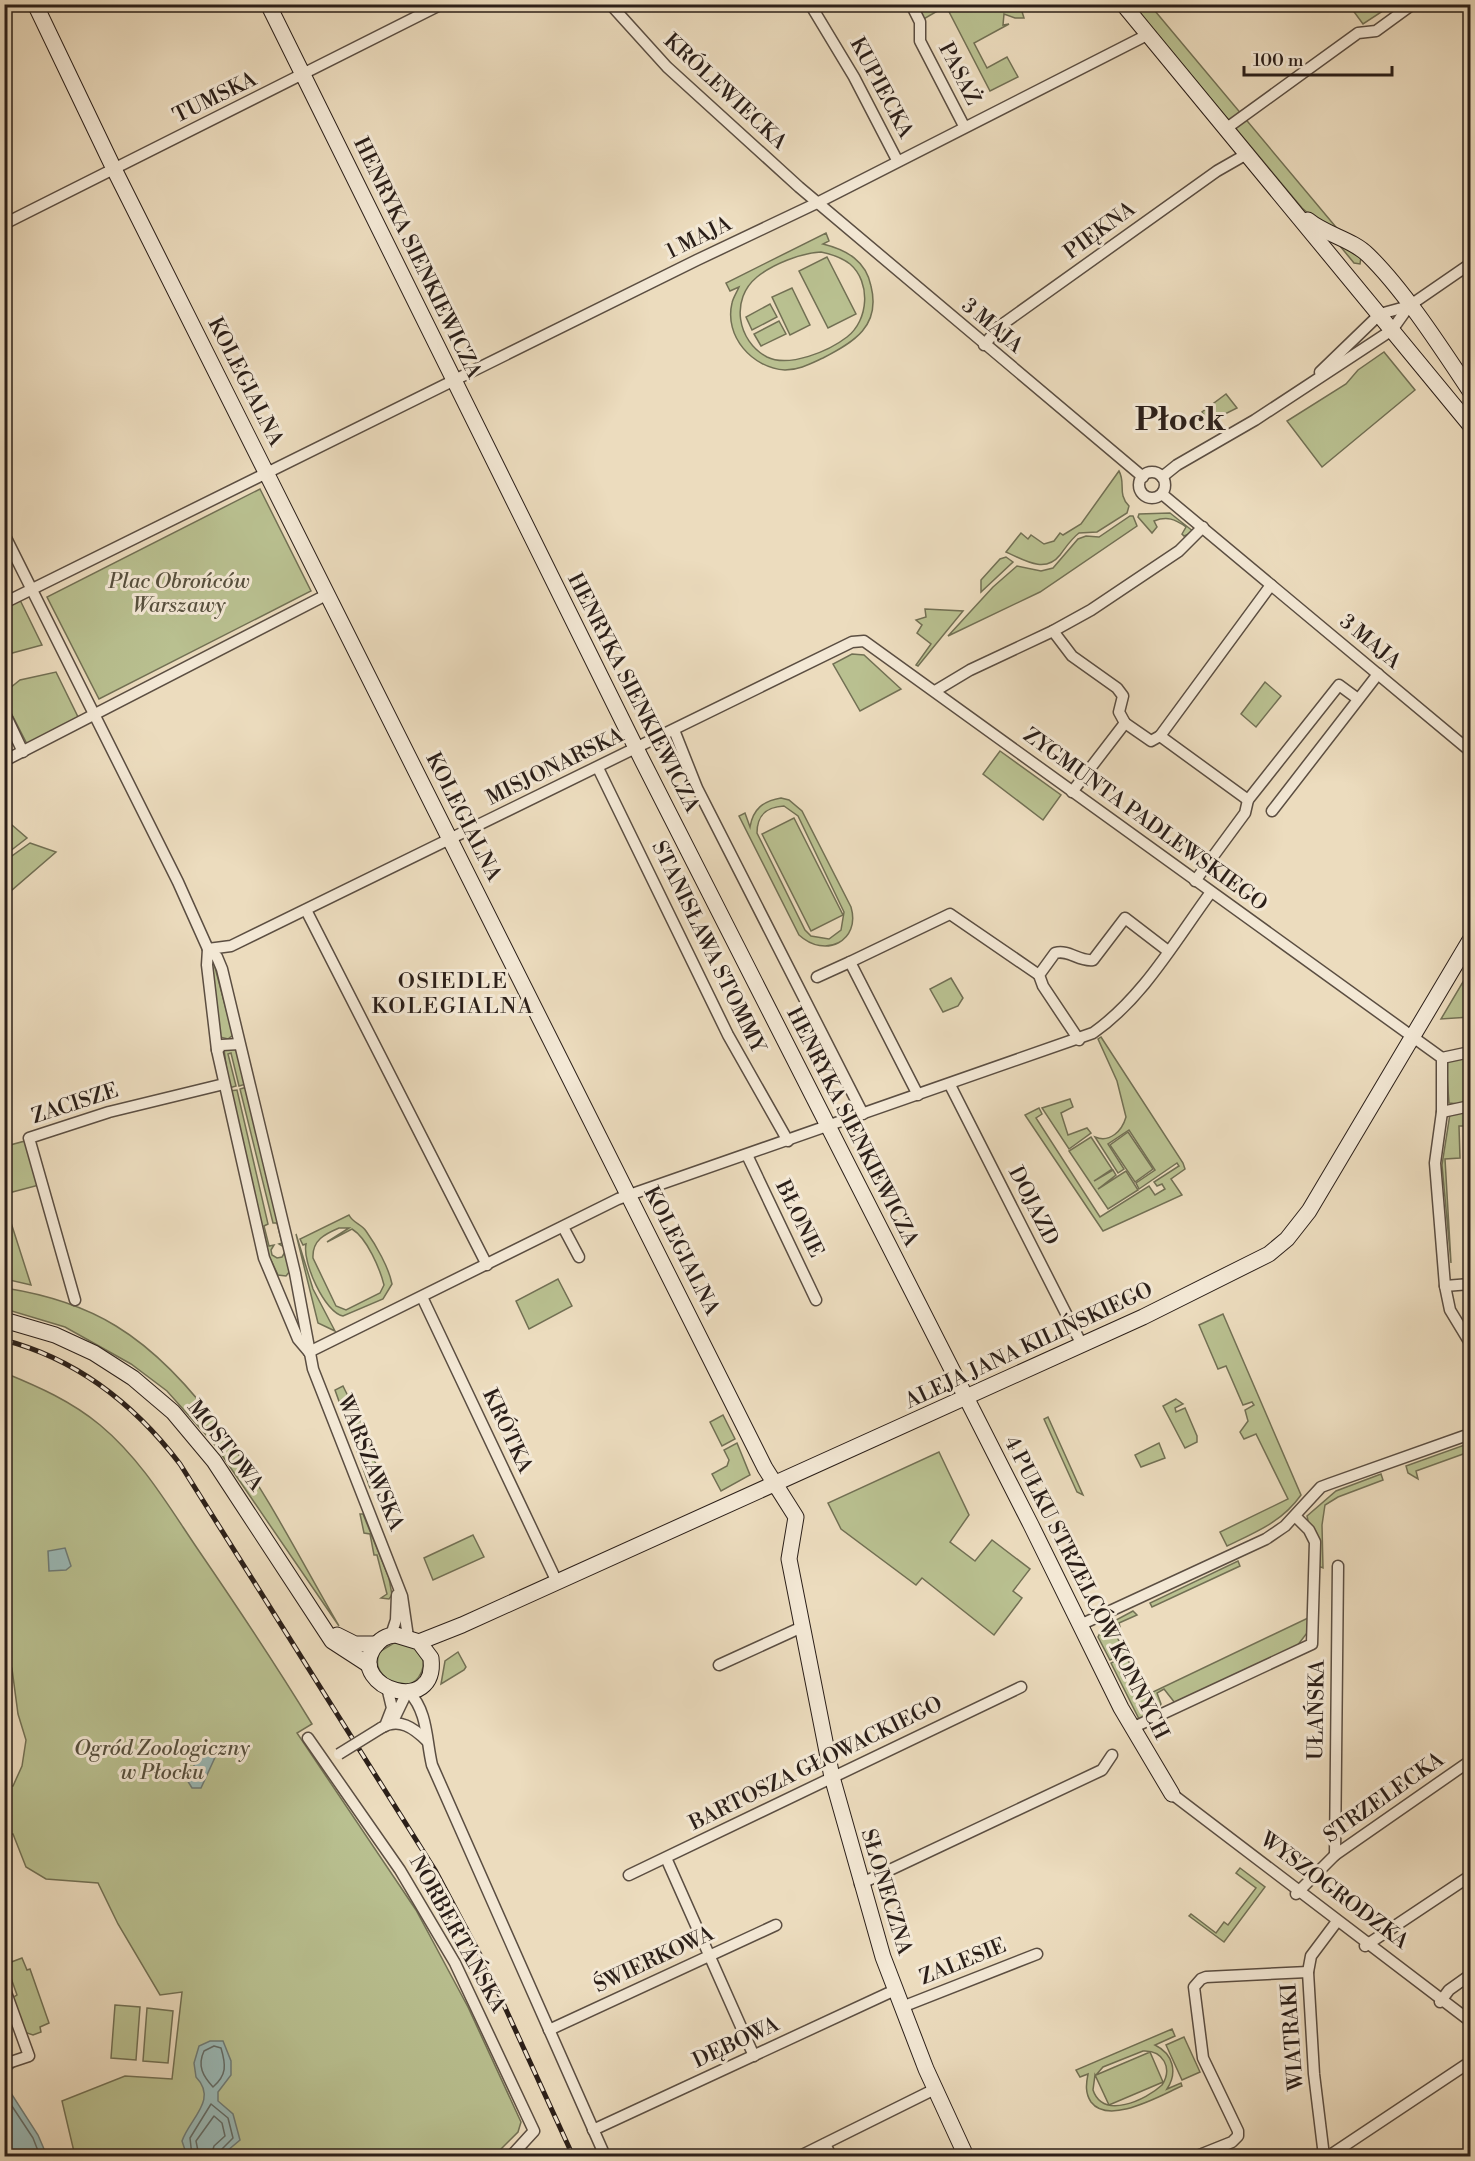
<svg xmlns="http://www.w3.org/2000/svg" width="1475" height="2161" font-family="'Libre Bodoni',serif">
<rect width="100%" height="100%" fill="#ecdcbe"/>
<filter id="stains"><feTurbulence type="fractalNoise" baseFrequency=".00333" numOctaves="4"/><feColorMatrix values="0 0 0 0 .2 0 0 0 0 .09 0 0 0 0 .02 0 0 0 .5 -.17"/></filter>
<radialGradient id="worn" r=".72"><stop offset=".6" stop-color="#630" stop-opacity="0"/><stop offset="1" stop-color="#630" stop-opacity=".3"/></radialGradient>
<!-- green -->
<g fill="#b9c090" stroke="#727054" stroke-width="1.5" fill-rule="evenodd">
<polygon points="914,5 1020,5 1024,18 1015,18 1004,14 1003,25 1009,24 974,43 987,68 1007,57 1018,77 990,91 946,6 922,20"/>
<polygon points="1145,5 1150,5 1361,257 1360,264 1354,263 1326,229 1302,208 1137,10"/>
<polygon points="1349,5 1392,5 1363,24"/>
<path d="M826,233L829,241L823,244C847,250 866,261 871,286C881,326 854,342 823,358C810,364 799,370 785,370C752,368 724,336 732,303C733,298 737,292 739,287L730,291L726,283ZM821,252C831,254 841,257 850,264C871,282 869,320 847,337C829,351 789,368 767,357C737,341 730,299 757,277C773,264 801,253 821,252Z"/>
<polygon points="827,257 856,314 828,328 799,271"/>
<polygon points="792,288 810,325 790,335 772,297"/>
<polygon points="770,304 777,317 752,330 746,317"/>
<polygon points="779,321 786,334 761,346 754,334"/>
<polygon points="1384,352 1415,390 1322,467 1287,421 1346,384 1358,370"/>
<polygon points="1226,394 1237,408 1209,422 1202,412"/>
<path d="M1119,471C1126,483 1117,494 1129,506L1127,513L1097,532L1079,533C1071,539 1066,547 1060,555C1045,574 1024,560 1006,552L1021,533L1028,539L1031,535L1044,544L1054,541L1060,533L1063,535L1081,524Z"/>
<polygon points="260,489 311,591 99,699 47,597"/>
<path d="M1170,513L1194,532L1184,536L1182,534L1186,527C1175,519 1167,516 1154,521L1157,527L1152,533L1138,517L1139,514Z"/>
<polygon points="1130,516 1133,516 1137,526 1040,592 948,636 993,587 1017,566 1041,571 1053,568 1078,539 1086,536 1099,537"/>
<polygon points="1006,557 1013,562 981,592 981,580 1000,559"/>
<polygon points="20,600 42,645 5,655 5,608"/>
<polygon points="925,609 963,611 918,666 916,665 931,644 917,633 922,625 916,620 926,617"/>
<polygon points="852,654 864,655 901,689 860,711 833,664"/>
<polygon points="56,672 79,719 27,744 5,701 5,692 20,680"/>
<polygon points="1265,682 1281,696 1256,727 1241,714"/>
<polygon points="1000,751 1061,795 1043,820 983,774"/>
<path d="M781,798L789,800L802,811L851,907C861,941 825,959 799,935L739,816L745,813L750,827C753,809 763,801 781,798ZM784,806L798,816L844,912L841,930L829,939L811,936L805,930L757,833C757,815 766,807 784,806Z"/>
<polygon points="794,818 843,915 811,931 762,834"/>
<polygon points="5,819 27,838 5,855"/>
<polygon points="30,843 56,852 5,896 5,861"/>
<polygon points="213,960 233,1035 228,1039 220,1037 211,962"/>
<polygon points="1470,970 1470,1017 1441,1019"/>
<polygon points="951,978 963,998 958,1006 943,1012 930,989"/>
<path d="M1101,1037L1183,1163L1185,1169L1171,1179L1182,1195L1103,1231L1025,1115L1039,1108L1042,1114L1036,1118L1100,1217L1149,1186L1155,1195L1165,1189L1162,1184L1157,1186L1154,1182L1179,1166L1177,1163L1139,1189L1136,1183L1155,1170L1129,1130L1108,1144L1124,1169L1118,1173L1095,1137C1110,1143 1122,1131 1126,1117L1117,1081L1098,1039Z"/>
<polygon points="224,1049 235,1049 237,1051 246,1084 239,1086 231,1053 228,1054 236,1086 229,1088"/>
<polygon points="1470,1057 1470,1102 1459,1104 1449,1103 1446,1062 1450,1059"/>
<polygon points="247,1087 290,1271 286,1276 278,1275 269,1256 230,1091 237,1090 268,1224 264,1226 269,1246 274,1245 271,1250 272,1255 277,1258 282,1257 285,1252 284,1247 279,1244 282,1243 277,1223 273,1223 240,1089"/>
<polygon points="1070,1099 1073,1107 1061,1113 1068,1135 1087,1128 1091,1133 1069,1149 1042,1108"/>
<polygon points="1470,1110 1470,1126 1459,1126 1460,1158 1445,1159 1451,1263 1442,1165 1450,1114"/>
<polygon points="4,1126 10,1145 25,1141 39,1185 5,1194"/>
<polygon points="1128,1132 1153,1169 1135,1182 1110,1145"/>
<polygon points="1091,1137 1112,1169 1094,1181 1113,1170 1116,1175 1098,1189 1126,1171 1138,1190 1108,1209 1069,1151"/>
<polygon points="5,1204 31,1285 5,1279 5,1273 10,1272 5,1244"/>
<path d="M349,1215C353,1223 361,1224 366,1231C376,1245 389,1268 392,1284L383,1299L343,1316C325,1313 302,1262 306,1244L303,1245L300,1239ZM339,1228H349L327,1242L352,1229C367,1238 380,1269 384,1285L380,1293L346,1310L336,1306L313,1258C312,1240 325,1234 339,1228Z"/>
<polygon points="296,1234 313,1289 335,1331 318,1323"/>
<polygon points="558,1279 572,1306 529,1329 516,1301"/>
<path d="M5,1288C43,1294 82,1305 116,1326C216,1387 281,1527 339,1626L215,1445L167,1391L131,1364L65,1327L5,1309Z"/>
<path d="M1223,1314L1301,1495C1282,1522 1256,1532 1227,1546L1220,1532L1288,1499L1256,1434L1244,1439L1240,1432L1248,1421L1245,1410L1254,1405L1252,1402L1243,1405L1226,1366L1218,1369L1199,1325Z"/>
<path d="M5,1373C39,1387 71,1401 100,1425C142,1460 169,1507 199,1551C238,1608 276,1665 312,1724L297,1733L416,1910L468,2007L521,2122L518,2132L494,2156H75L62,2101L125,2076L172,2079L182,1992L160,1995L118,1924L98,1883L46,1879L26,1867L13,1834H5V1792L8,1786H13L22,1766L26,1740L18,1714L12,1669L5,1648Z"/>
<polygon points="343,1386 367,1435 362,1437 387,1485 374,1490 370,1488 335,1390"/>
<polygon points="1176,1399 1183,1404 1175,1408 1176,1412 1185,1408 1197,1436 1197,1442 1185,1448 1163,1406"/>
<polygon points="723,1415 735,1439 722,1446 710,1422"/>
<polygon points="1048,1417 1083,1495 1077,1492 1044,1419"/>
<polygon points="737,1443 750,1475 721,1491 712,1474 727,1466 729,1460 724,1450"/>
<polygon points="1159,1443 1165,1458 1141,1467 1135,1455"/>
<polygon points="1470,1443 1469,1460 1466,1453 1416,1471 1418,1479 1408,1473 1406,1466"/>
<polygon points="939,1452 969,1515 950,1542 975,1561 992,1540 1030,1569 1013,1591 1022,1598 994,1635 922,1578 916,1585 841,1529 828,1503"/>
<polygon points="1381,1474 1383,1480 1338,1497 1325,1505 1322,1525 1323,1568 1318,1566 1307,1516 1336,1491"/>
<polygon points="360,1514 363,1514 389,1578 392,1595 389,1599 381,1598 387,1594 377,1555 374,1555 370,1534 364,1533"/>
<polygon points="473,1535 484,1557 433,1580 424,1558"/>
<polygon points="1238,1561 1240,1566 1152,1607 1150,1603"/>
<polygon points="1133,1611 1137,1615 1119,1623 1120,1627 1114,1631 1125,1653 1110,1660 1098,1637 1103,1627"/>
<path d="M1308,1618L1307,1633L1297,1646L1175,1703L1164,1689L1157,1693L1161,1704C1158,1712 1149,1718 1139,1719L1111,1663L1126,1656L1138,1681L1144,1678L1151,1693Z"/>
<path d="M394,1643C449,1644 415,1709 385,1677C377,1669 376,1664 379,1652Z"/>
<polygon points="458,1652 466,1667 464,1670 441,1684 445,1661"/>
<polygon points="1240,1868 1265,1887 1224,1942 1189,1916 1191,1914 1216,1933 1224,1922 1228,1925 1256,1888 1236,1873"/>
<polygon points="22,1958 27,1970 30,1969 49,2023 40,2027 41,2032 33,2035 24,2032 12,1998 17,1995 6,1964"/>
<polygon points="115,2005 140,2007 136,2060 111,2058"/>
<polygon points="147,2008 173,2011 168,2063 143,2061"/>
<path d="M1172,2029L1175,2036L1155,2045C1173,2054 1178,2072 1167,2089L1181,2083L1182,2086C1161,2095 1109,2126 1091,2102C1085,2093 1086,2084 1088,2074L1080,2077L1076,2070ZM1143,2051C1163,2050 1173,2068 1162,2085C1146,2100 1103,2120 1093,2090L1095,2075L1109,2105L1163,2082L1150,2052L1096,2075L1103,2067Z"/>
<polygon points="1184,2037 1200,2072 1182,2080 1166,2045"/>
</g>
<!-- water -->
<g fill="#9abab8" stroke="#6e7c78" stroke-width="1.5">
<polygon points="65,1548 71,1566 66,1570 49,1571 48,1551"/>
<polygon points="209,1748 217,1753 201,1788 192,1788 187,1780 201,1751"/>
<path d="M210,2041H223L231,2061V2075L218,2092V2101L233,2114L240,2140L221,2156H187L182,2141C190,2118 218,2100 196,2077L194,2063L199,2046Z"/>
<polygon points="4,2057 10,2058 14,2067 5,2076 7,2087 38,2135 47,2156 5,2156"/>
</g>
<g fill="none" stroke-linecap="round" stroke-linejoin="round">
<!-- shore -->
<g stroke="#626c68" stroke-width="1.5">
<path d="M214,2046L221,2048C226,2065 227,2075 213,2087C203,2076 197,2066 204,2051Z"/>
<polyline points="4,2094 33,2138 40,2156"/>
<polyline points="192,2156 190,2138 211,2104 228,2118 233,2138 220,2151 219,2156"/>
<polyline points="199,2156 196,2141 214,2116 222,2123 225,2136 214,2146 211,2156"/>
</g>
<!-- street casing -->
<g stroke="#5b4e42" stroke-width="13">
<g id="street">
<polyline points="610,4 667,67 799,187 1143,477"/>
<polyline points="810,4 854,77 897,160"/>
<polyline points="911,4 920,22 920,41 964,126"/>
<polyline points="1231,125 1358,33 1376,31 1413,4"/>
<polyline points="4,224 442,4"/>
<polyline points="984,345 1000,326 1217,171 1245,155"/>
<polyline points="1320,372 1380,314 1409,306"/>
<circle cx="1152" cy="485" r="13"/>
<polyline points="1162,477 1177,465 1255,420 1392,330 1409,306 1470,264"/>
<polyline points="1162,494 1470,751"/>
<polyline points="4,534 178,882 208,949 217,957 222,969 295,1273 313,1369 402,1596 408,1637"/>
<polyline points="4,603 697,260 817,203 1147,35"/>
<polyline points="1053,631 1072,656 1117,688 1123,696 1119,712 1125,723 1072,792"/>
<polyline points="935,691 970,670 1053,631 1091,610 1179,551 1203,527"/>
<polyline points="4,712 23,752"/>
<polyline points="1125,723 1151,741 1160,736 1248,800"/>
<polyline points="674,730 697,788 863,1114"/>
<polyline points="1160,736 1271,585"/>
<polyline points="4,761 328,594"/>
<polyline points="598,768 728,1035 788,1141"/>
<polyline points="1272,811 1378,674"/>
<polyline points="1195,881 1245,813 1248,800 1339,685 1358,699"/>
<polyline points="306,910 487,1265"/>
<polyline points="208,949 231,946 852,642 864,641 1442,1058 1442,1112 1435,1163 1445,1286 1450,1310 1470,1343"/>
<polyline points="208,949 207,965 217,1050 264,1258 298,1339 309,1352"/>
<polyline points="850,962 950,914 1039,975"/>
<polyline points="817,977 850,962 918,1095"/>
<path d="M1079,1040L1043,986L1039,975L1055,953C1069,949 1079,962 1093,960L1125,918L1168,951"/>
<polyline points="217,1050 222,1045 239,1044"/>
<polyline points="1442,1058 1470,1052"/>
<polyline points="950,1085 1082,1345"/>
<polyline points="1442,1112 1470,1106"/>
<polyline points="747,1155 816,1300"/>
<polyline points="563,1227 579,1257"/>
<polyline points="1445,1286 1470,1284"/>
<polyline points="422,1297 557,1582"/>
<polyline points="75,1300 29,1138 109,1112 224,1084"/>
<path d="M309,1352L618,1199L1093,1033C1143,998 1175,941 1211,892"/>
<polyline points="1080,1625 1266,1539 1285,1526 1321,1487 1329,1484 1470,1434"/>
<polyline points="391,1635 396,1620 397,1595"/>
<polyline points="719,1665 802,1627"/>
<path d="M409,1692C428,1712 426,1740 432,1765L605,2156"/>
<polyline points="394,1719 407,1692"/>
<polyline points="385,1726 392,1708 387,1687"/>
<path d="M381,1728C399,1717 414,1728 427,1741"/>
<polyline points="1132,1728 1312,1644 1315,1542 1309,1530 1295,1516"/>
<polyline points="308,1738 400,1870 455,1963 534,2131 511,2156"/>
<polyline points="1172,1794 1470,2021"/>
<polyline points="1335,1855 1338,1566"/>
<polyline points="666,1858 754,2056"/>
<polyline points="629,1875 1021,1687"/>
<polyline points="860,1884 1102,1770 1112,1755"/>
<polyline points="1296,1894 1335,1855 1470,1761"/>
<polyline points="1365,1946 1470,1876"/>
<polyline points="4,1987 29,2056 11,2062"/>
<polyline points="1440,2002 1449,1990 1470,1975"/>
<polyline points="902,2007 1037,1954"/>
<polyline points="549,2030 776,1925"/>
<polyline points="593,2130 895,1990"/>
<polyline points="825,2144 831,2156"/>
<polyline points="800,2156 935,2089"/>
<polyline points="1197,2156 1232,2142 1238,2136 1238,2131 1203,2058 1194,1987 1201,1979 1206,1977 1308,1972"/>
<polyline points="1324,2156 1314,2074 1308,1972 1311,1956 1335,1924"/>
<polyline points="1329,2156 1470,2062"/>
</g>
</g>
<!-- secondary casing -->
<g stroke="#2b1f19" stroke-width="17">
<g id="secondary">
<polyline points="35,4 114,169 765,1468 796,1517 789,1559 832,1777 883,1957 926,2069 966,2156"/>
<polyline points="268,4 641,758 1031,1525 1121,1708 1172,1794"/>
<polyline points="1123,4 1470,425"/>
<path d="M1308,220C1326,235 1352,239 1368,255C1404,290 1442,349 1470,391"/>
<polyline points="4,1320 55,1335 94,1353 133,1378 173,1412 214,1461 332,1641 369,1665"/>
<polyline points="337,1635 355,1644 377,1644"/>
<path d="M396,1635L419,1642L431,1658C438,1717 349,1688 373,1649C378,1641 386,1635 396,1635Z"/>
<polyline points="419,1642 462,1625 1143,1317 1269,1254 1287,1239 1309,1211 1470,940"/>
</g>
</g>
<!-- street -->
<use href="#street" stroke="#f3e8d5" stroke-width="10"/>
<!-- secondary -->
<use href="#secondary" stroke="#f3e8d5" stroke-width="15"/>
<!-- rail casing -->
<g stroke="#2b1f19" stroke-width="5">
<path id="rail" d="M4,1340C77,1359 135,1405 180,1464L435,1870L487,1968L573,2156"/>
</g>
<!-- rail -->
<use href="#rail" stroke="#f3e8d5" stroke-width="3" stroke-dasharray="9" stroke-linecap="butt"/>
<!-- street-bridge casing -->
<g stroke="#5b4e42" stroke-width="13" stroke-linecap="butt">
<polyline id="street-bridge" points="339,1754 381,1728"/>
</g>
<!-- street-bridge -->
<use href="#street-bridge" stroke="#f3e8d5" stroke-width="10"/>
</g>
<g text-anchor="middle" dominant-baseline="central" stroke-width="6" stroke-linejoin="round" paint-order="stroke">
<!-- street labels -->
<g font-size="21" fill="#2b1f19" stroke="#f3e8d5">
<text transform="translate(959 74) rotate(63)">PASAŻ</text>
<text transform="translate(881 88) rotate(62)">KUPIECKA</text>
<text transform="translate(725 92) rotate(43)">KRÓLEWIECKA</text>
<text transform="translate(215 98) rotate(-26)">TUMSKA</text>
<text transform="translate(1100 231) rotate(-36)">PIĘKNA</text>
<text transform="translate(699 238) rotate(-26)">1 MAJA</text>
<text transform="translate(417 258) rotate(64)">HENRYKA SIENKIEWICZA</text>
<text transform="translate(992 326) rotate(40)">3 MAJA</text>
<text transform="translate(245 382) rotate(63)">KOLEGIALNA</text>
<text transform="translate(1370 642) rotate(40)">3 MAJA</text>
<text transform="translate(633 693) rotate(63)">HENRYKA SIENKIEWICZA</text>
<text transform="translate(555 767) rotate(-26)">MISJONARSKA</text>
<text transform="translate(463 817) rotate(63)">KOLEGIALNA</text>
<text transform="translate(1145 820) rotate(36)">ZYGMUNTA PADLEWSKIEGO</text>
<text transform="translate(708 947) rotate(64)">STANISŁAWA STOMMY</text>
<text transform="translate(75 1104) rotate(-18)">ZACISZE</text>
<text transform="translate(852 1127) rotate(63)">HENRYKA SIENKIEWICZA</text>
<text transform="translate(1033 1206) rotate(63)">DOJAZD</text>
<text transform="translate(799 1219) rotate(64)">BŁONIE</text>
<text transform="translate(681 1251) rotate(63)">KOLEGIALNA</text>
<text transform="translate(1029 1346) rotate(-25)">ALEJA JANA KILIŃSKIEGO</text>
<text transform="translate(507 1431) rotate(65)">KRÓTKA</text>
<text transform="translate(225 1446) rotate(52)">MOSTOWA</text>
<text transform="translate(370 1463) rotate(68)">WARSZAWSKA</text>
<text transform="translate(1086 1588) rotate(63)">4 PUŁKU STRZELCÓW KONNYCH</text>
<text transform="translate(1317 1710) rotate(-89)">UŁAŃSKA</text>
<text transform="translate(816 1764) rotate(-26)">BARTOSZA GŁOWACKIEGO</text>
<text transform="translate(1384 1798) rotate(-35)">STRZELECKA</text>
<text transform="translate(1334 1891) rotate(37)">WYSZOGRODZKA</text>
<text transform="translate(886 1892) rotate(73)">SŁONECZNA</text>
<text transform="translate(457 1934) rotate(61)">NORBERTAŃSKA</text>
<text transform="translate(654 1960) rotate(-25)">ŚWIERKOWA</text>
<text transform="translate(963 1962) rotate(-22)">ZALESIE</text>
<text transform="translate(1293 2037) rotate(-94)">WIATRAKI</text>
<text transform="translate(736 2043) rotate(-25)">DĘBOWA</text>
</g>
<!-- park labels -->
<g font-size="21" font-style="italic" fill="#564f3d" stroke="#f3e8d5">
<text x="179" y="582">Plac Obrońców<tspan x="179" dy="24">Warszawy</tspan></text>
<text x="162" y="1749">Ogród Zoologiczny<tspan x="162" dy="24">w Płocku</tspan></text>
</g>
<!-- neighbourhood labels -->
<g font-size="22" letter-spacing="1.5" fill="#2b1f19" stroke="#f3e8d5">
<text x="453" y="981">OSIEDLE<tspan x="453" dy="25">KOLEGIALNA</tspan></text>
</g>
<!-- town labels -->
<g font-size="33" font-weight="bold" fill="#2b1f19" stroke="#f3e8d5">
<text x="1180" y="420">Płock</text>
</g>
</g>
<!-- margin -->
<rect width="1475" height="2161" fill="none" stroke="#ecdcbe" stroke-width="24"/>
<rect x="6" y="6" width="1463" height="2149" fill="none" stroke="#2b1f19" stroke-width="3"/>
<rect x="12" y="12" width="1451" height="2137" fill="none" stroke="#2b1f19" stroke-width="1.5"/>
<!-- scale -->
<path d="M1244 66v9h148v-9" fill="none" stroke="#2b1f19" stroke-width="3"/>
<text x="1253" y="66" font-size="18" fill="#2b1f19" stroke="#f3e8d5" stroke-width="4.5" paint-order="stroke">100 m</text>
<rect width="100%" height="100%" filter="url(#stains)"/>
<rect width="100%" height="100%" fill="url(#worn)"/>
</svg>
